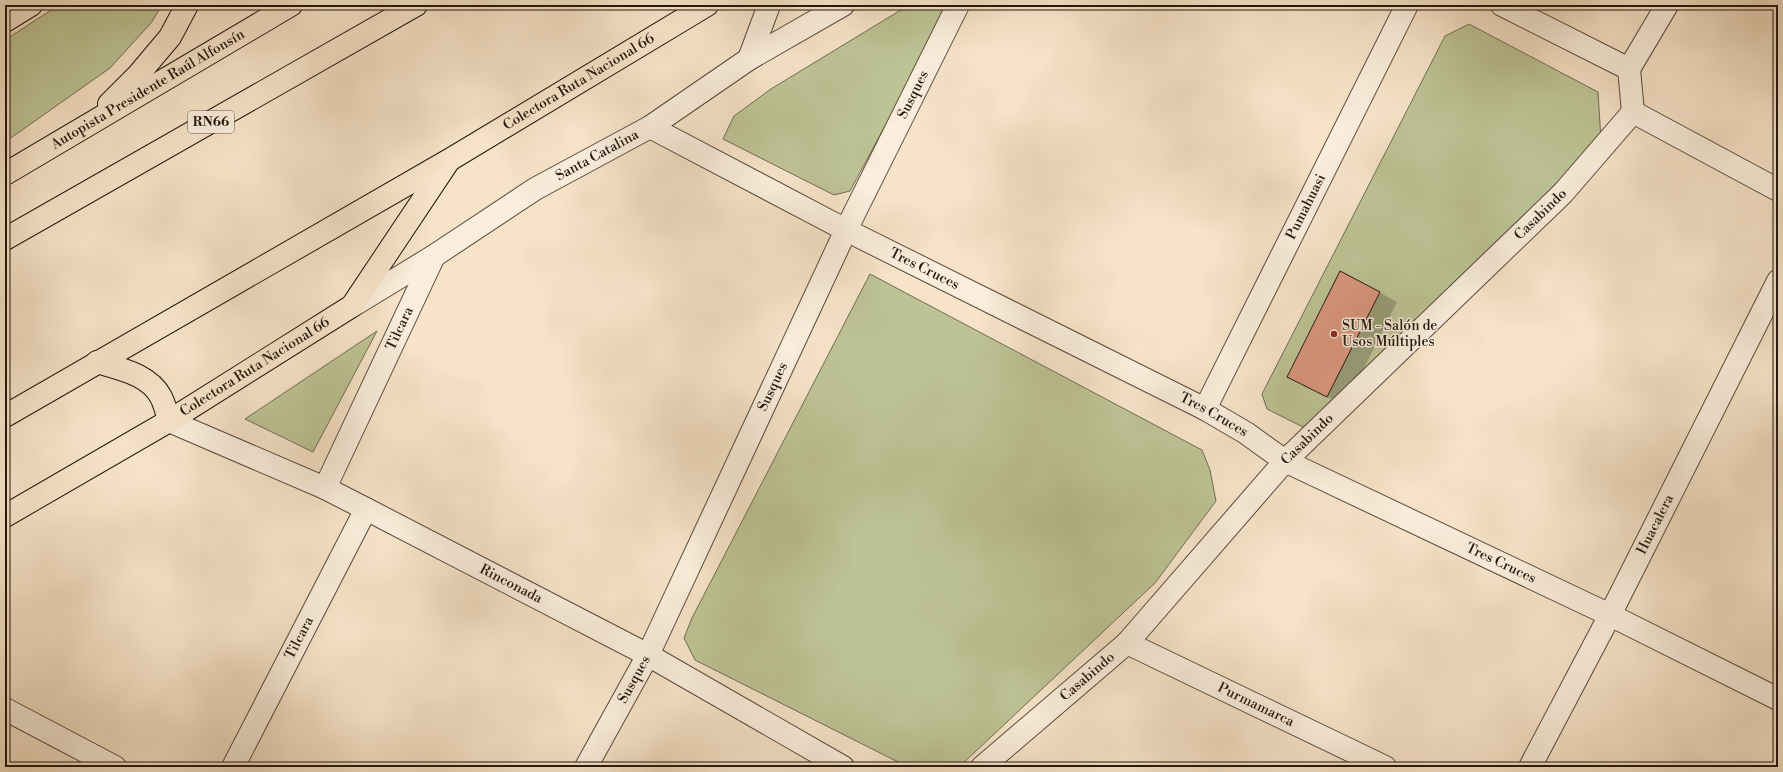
<svg xmlns="http://www.w3.org/2000/svg" width="1783" height="772" font-family="'Libre Bodoni',serif">
<rect width="100%" height="100%" fill="#f6e3c8"/>
<filter id="stains"><feTurbulence type="fractalNoise" baseFrequency=".005" numOctaves="4"/><feColorMatrix values="0 0 0 0 .2 0 0 0 0 .09 0 0 0 0 .02 0 0 0 .5 -.17"/></filter>
<radialGradient id="worn" r=".72"><stop offset=".6" stop-color="#630" stop-opacity="0"/><stop offset="1" stop-color="#630" stop-opacity=".3"/></radialGradient>
<!-- green -->
<g fill="#bdc395" stroke="#706c52">
<polygon points="59,5 162,5 151,23 110,68 5,142 5,40"/>
<polygon points="909,5 950,5 850,191 834,195 723,139 734,116 771,89"/>
<polygon points="1469,24 1598,92 1601,140 1318,420 1305,428 1267,409 1262,394 1445,36"/>
<polygon points="870,274 1202,450 1210,470 1216,501 1155,583 959,767 908,767 695,660 684,638 692,618"/>
<polygon points="377,331 313,452 245,419"/>
</g>
<!-- shadow -->
<polygon fill="#0003" points="1379,292 1397,302 1345,406 1306,386"/>
<!-- building -->
<polygon fill="#db977f" stroke="#22160f" points="1340,271 1380,292 1327,397 1287,377"/>
<g fill="none" stroke-linecap="round" stroke-linejoin="round">
<!-- minor casing -->
<g stroke="#57493d" stroke-width="24">
<g id="minor">
<polyline points="1502,5 1629,69"/>
<polyline points="749,59 769,5"/>
<polyline points="1629,69 1667,5"/>
<polyline points="1629,69 1633,112"/>
<polyline points="1633,112 1778,190"/>
<path id="s1" d="M650,127L846,230L1205,409L1246,433L1285,461L1610,615L1778,699"/>
<path id="s2" d="M352,306L434,256L535,189L650,127L749,59L843,5"/>
<path id="s3" d="M1205,409L1407,5"/>
<path id="s4" d="M169,421L325,488L366,509L648,655L843,767"/>
<path id="s5" d="M325,488L434,256"/>
<path id="s6" d="M1127,643L1385,767"/>
<polyline points="5,709 115,767"/>
<path id="s7" d="M233,767L366,509"/>
<path id="s8" d="M586,767L648,655L846,230L958,5"/>
<path id="s9" d="M982,767L1127,643L1285,461L1563,193L1633,112"/>
<path id="s10" d="M1530,767L1610,615L1778,281"/>
</g>
</g>
<!-- major casing -->
<g stroke="#22160f" stroke-width="24">
<g id="major">
<polyline points="5,21 31,5"/>
<path d="M97,362C120,369 149,374 161,397C165,405 167,413 169,421"/>
<path id="s11" d="M5,416L451,159L707,5"/>
<path id="s12" d="M5,516L169,421L352,306L448,162"/>
</g>
</g>
<!-- highway casing -->
<g stroke="#22160f" stroke-width="24">
<g id="highway">
<polyline points="109,104 138,75 170,37 187,5"/>
<path id="s13" d="M5,174L291,5"/>
<polyline points="5,239 416,5"/>
</g>
</g>
<!-- minor -->
<use href="#minor" stroke="#f9eddb" stroke-width="22"/>
<!-- major -->
<use href="#major" stroke="#f6e3c8" stroke-width="22"/>
<!-- highway -->
<use href="#highway" stroke="#f6e3c8" stroke-width="22"/>
</g>
<!-- markers -->
<circle fill="#8f2418" stroke="#f9eddb" stroke-width="1.5" cx="1334" cy="334" r="4"/>
<g text-anchor="middle" dominant-baseline="central" stroke-width="3" stroke-linejoin="round" paint-order="stroke">
<!-- shield labels -->
<rect fill="#f9eddb" stroke="#62564c" stroke-width="1" x="188" y="111" width="46" height="22" rx="3"/>
<g font-size="13" font-weight="bold" fill="#22160f">
<text x="211" y="122">RN66</text>
</g>
<!-- street labels -->
<g font-size="14" fill="#22160f" stroke="#f9eddb">
<text stroke="none"><textPath href="#s11" startOffset="664">Colectora Ruta Nacional 66</textPath></text>
<text stroke="none"><textPath href="#s13" startOffset="166">Autopista Presidente Raúl Alfonsín</textPath></text>
<text stroke="none"><textPath href="#s8" startOffset="748">Susques</textPath></text>
<text stroke="none"><textPath href="#s2" startOffset="288">Santa Catalina</textPath></text>
<text stroke="none"><textPath href="#s3" startOffset="226">Pumahuasi</textPath></text>
<text stroke="none"><textPath href="#s9" startOffset="787">Casabindo</textPath></text>
<text stroke="none"><textPath href="#s1" startOffset="309">Tres Cruces</textPath></text>
<text stroke="none"><textPath href="#s5" startOffset="176">Tilcara</textPath></text>
<text stroke="none"><textPath href="#s12" startOffset="291">Colectora Ruta Nacional 66</textPath></text>
<text stroke="none"><textPath href="#s8" startOffset="424">Susques</textPath></text>
<text stroke="none"><textPath href="#s1" startOffset="633">Tres Cruces</textPath></text>
<text stroke="none"><textPath href="#s9" startOffset="463">Casabindo</textPath></text>
<text stroke="none"><textPath href="#s10" startOffset="273">Huacalera</textPath></text>
<text stroke="none"><textPath href="#s1" startOffset="957">Tres Cruces</textPath></text>
<text stroke="none"><textPath href="#s4" startOffset="379">Rinconada</textPath></text>
<text stroke="none"><textPath href="#s7" startOffset="145">Tilcara</textPath></text>
<text stroke="none"><textPath href="#s9" startOffset="139">Casabindo</textPath></text>
<text stroke="none"><textPath href="#s8" startOffset="100">Susques</textPath></text>
<text stroke="none"><textPath href="#s6" startOffset="143">Purmamarca</textPath></text>
</g>
<!-- poi labels -->
<g font-size="14" fill="#22160f" stroke="#f9eddb" text-anchor="start">
<text x="1342" y="326">SUM - Salón de<tspan x="1342" dy="16">Usos Múltiples</tspan></text>
</g>
</g>
<!-- margin -->
<rect width="1783" height="772" fill="none" stroke="#f6e3c8" stroke-width="20"/>
<rect x="6" y="6" width="1771" height="760" fill="none" stroke="#22160f" stroke-width="2"/>
<rect x="10" y="10" width="1763" height="752" fill="none" stroke="#22160f"/>
<rect width="100%" height="100%" filter="url(#stains)"/>
<rect width="100%" height="100%" fill="url(#worn)"/>
</svg>
